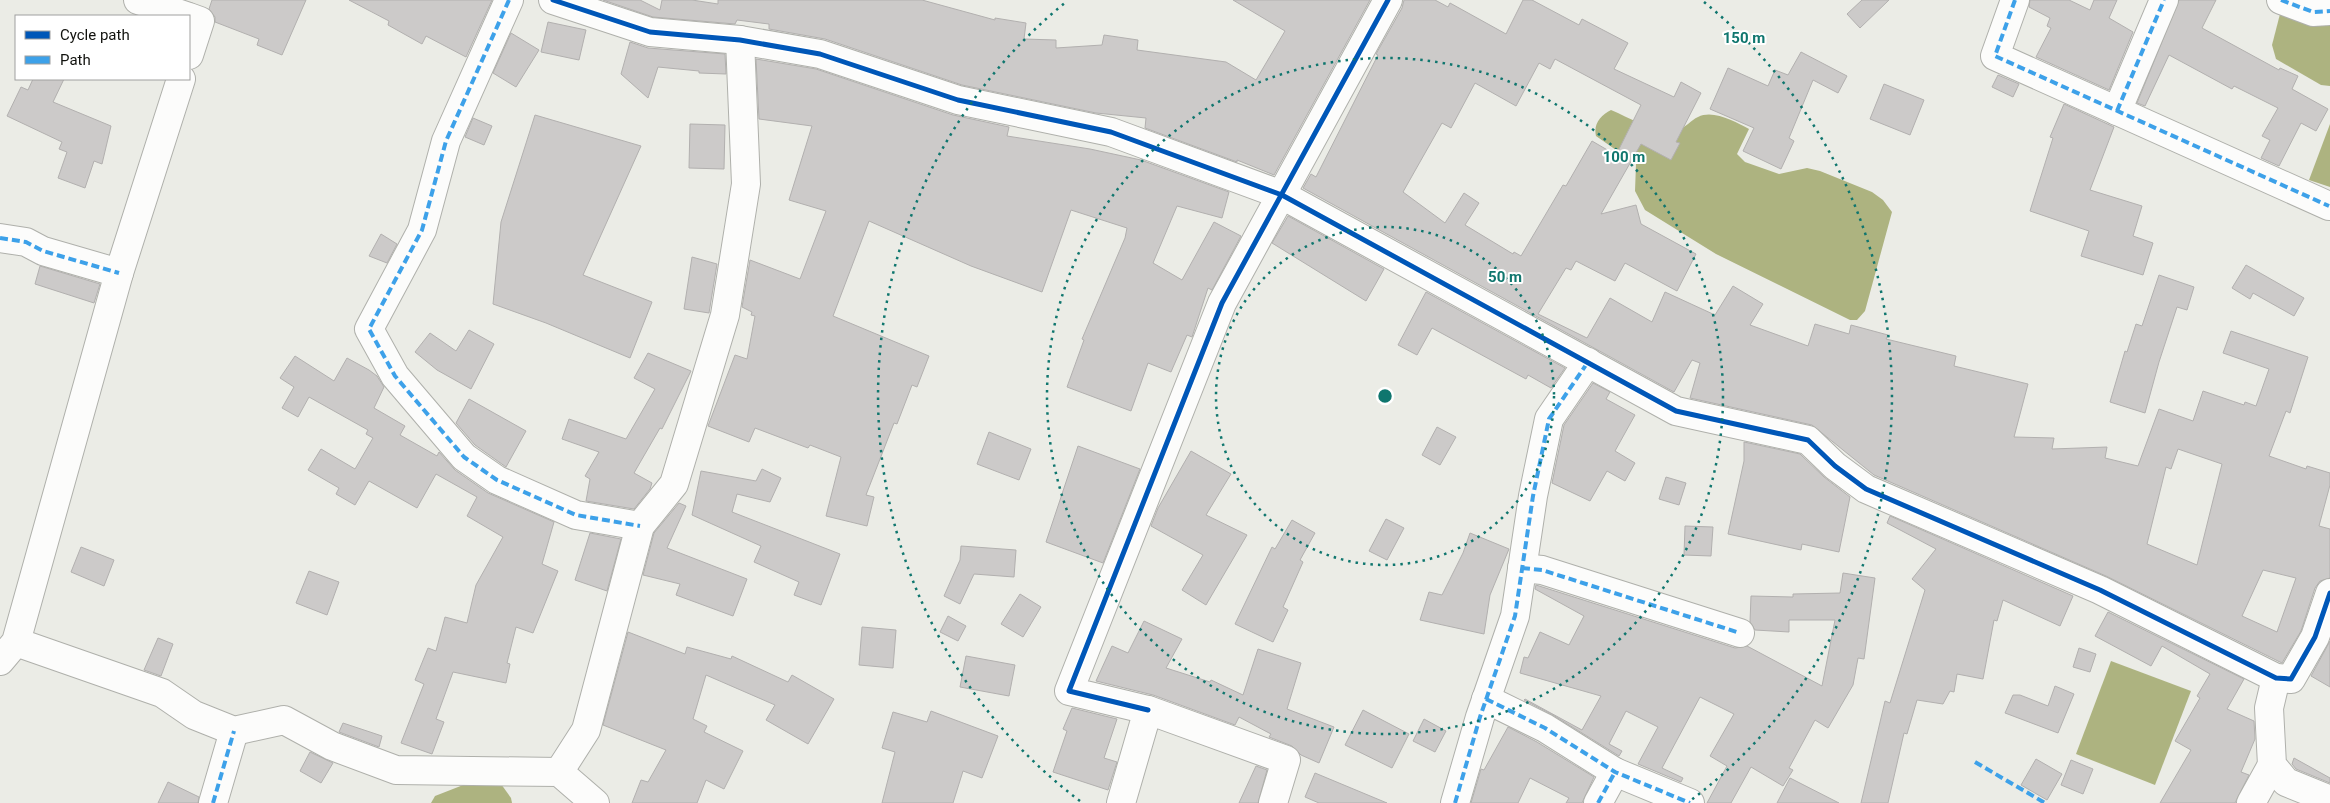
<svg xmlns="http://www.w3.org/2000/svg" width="2330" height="803" font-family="Roboto,sans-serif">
<rect width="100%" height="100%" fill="#ebece6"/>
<!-- water -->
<g fill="#adb380">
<polygon points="2280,14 2330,18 2330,86 2321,85 2276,59 2272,45"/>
<path d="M1611,110C1632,119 1654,133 1678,129C1686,128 1691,120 1698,117C1713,109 1736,122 1749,129L1737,154L1745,162L1779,174L1807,168L1820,171L1872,192L1883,200L1892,212L1865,311L1857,320H1850L1716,254L1645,210L1635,191L1636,164L1596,136C1593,124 1601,115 1611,110Z"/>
<polygon points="2330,124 2330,187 2309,180"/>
<polygon points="2111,661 2191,691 2155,785 2076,754"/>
<polygon points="476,780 501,784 511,798 512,803 431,803 435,796"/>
</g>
<!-- building -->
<g fill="#cccac9" stroke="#b2b0af" fill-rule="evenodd">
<polygon points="212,0 306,0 282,55 257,45 259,39 215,22 215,17 209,9"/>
<polygon points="349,0 492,0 466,57 426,36 422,44 388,25 389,21"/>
<polygon points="603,0 640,0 660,10 662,0 692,0 718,4 718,0 922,0 995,20 995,18 1026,23 1024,39 1056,40 1056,48 1102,45 1104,35 1138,40 1137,50 1226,62 1256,80 1285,31 1233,0 1370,0 1274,175 1237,160 1237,162 1145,128 1146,118 1096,113 962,85 825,39 769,29 769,24 737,20 735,24 653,17"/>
<path d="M1404,0H1435L1448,7L1450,3L1506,34L1523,0H1532L1579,25L1582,19L1628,43L1614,69L1674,97L1681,82L1701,93L1676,142L1680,143L1671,160L1641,144L1601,214L1636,205L1641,224L1696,254L1677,291L1625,263L1615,281L1576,261L1571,270L1566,268L1538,314L1587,338L1610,298L1652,322L1665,292L1715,315L1733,286L1763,304L1750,325L1808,346L1815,324L1849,334L1851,325L1888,335L1886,339L1956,356L1954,366L2028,384L2014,437L2054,438L2052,449L2107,447L2105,458L2138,466L2159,409L2193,421L2203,391L2244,405L2245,402L2256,406L2269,369L2223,353L2231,331L2308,357L2290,413L2286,411L2269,456L2306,469L2307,466L2330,473V485L2319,526L2330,529V578L2320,581L2315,588L2301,631L2282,663L2106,576L1874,475L1812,425L1690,398L1700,363L1692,360L1674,392L1303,188L1311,174L1316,177L1378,55L1376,54L1402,8ZM1555,59L1641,105L1616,155L1592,141L1566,186L1563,185L1521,256L1514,252L1513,254L1465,225L1479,203L1464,193L1445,223L1403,192L1442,123L1451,128L1475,83L1516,106L1539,63L1550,69ZM2178,449L2222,464L2197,565L2147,544L2166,467L2171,469ZM2263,570L2296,578L2277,632L2242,616Z"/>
<polygon points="1862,0 1889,0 1860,28 1847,14"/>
<polygon points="2030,0 2069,0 2090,10 2094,0 2117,0 2109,18 2133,32 2109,90 2036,57 2051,28 2047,26 2050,18 2029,7"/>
<polygon points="2179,0 2216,0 2202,28 2279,70 2280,68 2298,76 2292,89 2328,109 2316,131 2301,123 2279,166 2261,158 2270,140 2262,136 2278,108 2234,86 2232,89 2169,55 2145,106 2137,103"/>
<polygon points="548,22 586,30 579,60 541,52"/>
<polygon points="511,33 539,50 516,87 493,73"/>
<polygon points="630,42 648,48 725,54 726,74 699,73 699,71 658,67 648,98 621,74"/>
<polygon points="1801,52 1847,76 1838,93 1813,80 1789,138 1794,141 1781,169 1743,151 1754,128 1710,109 1728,68 1768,86 1775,70 1788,75"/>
<polygon points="756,59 816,69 953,115 1009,127 1007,136 1090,149 1141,160 1229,192 1222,218 1177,206 1153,263 1182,280 1214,222 1241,236 1212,290 1208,288 1192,337 1187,335 1171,372 1148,363 1131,411 1067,387 1084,340 1082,339 1125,238 1127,228 1071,210 1042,292 971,266 869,221 833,316 929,356 917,387 912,385 897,424 894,423 866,495 874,497 867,526 826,516 841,457 810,445 808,448 755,428 749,442 708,426 735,355 747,359 755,316 751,315 752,312 742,307 750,260 800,279 826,211 789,200 812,126 759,119"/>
<polygon points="1998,75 2019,84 2013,97 1992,87"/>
<polygon points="33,79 64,79 53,102 111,126 102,164 94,161 85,188 58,178 67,152 59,149 62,142 7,116 21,87 28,90"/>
<polygon points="1884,84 1924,100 1910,135 1870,119"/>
<polygon points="2064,104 2114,127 2090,190 2142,206 2133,236 2153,243 2143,275 2081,256 2089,231 2030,211 2053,138 2050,137"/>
<polygon points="535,115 641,146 583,275 652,302 630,358 546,323 493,304 501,222"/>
<polygon points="473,118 492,126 484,145 465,137"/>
<polygon points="690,124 725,125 724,169 689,168"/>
<polygon points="1288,216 1384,269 1366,301 1272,243"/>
<polygon points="381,234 397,244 387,263 369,256"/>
<polygon points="692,257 717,264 709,313 684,309"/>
<polygon points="2246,265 2304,298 2294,316 2253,293 2250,299 2232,288"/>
<polygon points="40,266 100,284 94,303 35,284"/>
<polygon points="2159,275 2194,287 2187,310 2177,307 2159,362 2145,413 2110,402 2125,351 2127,352 2136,324 2142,326"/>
<polygon points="1426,292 1565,368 1551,388 1528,375 1526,379 1432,328 1417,355 1398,345"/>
<polygon points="469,330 494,344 471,389 437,370 415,352 430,333 456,351"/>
<polygon points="648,353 691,371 662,429 660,428 634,473 652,483 650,489 634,509 586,501 590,479 585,476 599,452 562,439 569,419 626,439 655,389 634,378"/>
<polygon points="295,356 334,381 347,358 369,370 377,376 384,387 374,408 405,426 400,435 437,456 439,452 455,470 488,493 554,522 542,564 558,571 533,633 516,627 507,663 510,664 506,683 453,672 436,719 444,722 432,754 401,743 424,684 415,680 428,648 436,651 445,617 467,623 476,585 503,537 467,516 477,497 436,474 417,508 369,481 355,505 336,494 339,488 308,470 321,449 355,469 373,438 366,434 368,430 309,397 298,417 282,408 294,387 280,378"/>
<polygon points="1593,383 1610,392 1606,399 1635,415 1615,451 1635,463 1625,481 1607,471 1590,501 1552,483 1564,425"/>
<polygon points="469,399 526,431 506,467 475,445 456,423"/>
<polygon points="1437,427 1456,437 1440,465 1422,455"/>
<polygon points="989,432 1031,449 1019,480 977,464"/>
<polygon points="1744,442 1800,454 1824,477 1850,497 1839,552 1802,544 1801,550 1728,534 1744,461"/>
<polygon points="1078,446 1140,469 1103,563 1046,542"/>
<polygon points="1191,451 1231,474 1206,515 1247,535 1206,605 1182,590 1203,555 1151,526 1158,508"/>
<polygon points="762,469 781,478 770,502 737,494 732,512 840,554 821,605 794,595 799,582 754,562 761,546 692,515 701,471 756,481"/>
<polygon points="1666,477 1686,483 1679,505 1659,499"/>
<polygon points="679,503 686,506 667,548 747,579 733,616 676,595 680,584 643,575 654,533"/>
<polygon points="1890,516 2073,596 2060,626 2003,600 1997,621 1994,620 1983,679 1957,674 1954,692 1950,691 1943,704 1917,700 1907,734 1904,733 1888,803 1861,803 1885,701 1890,703 1925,590 1912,579 1936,549 1887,523"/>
<polygon points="1386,519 1404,528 1387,560 1369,551"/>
<polygon points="1292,520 1315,533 1300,560 1303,562 1283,607 1288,610 1273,642 1235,624 1272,547 1275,549"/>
<polygon points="1685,526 1713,527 1711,556 1684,555"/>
<polygon points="590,533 621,539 607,591 575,580"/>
<polygon points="1470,533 1509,549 1490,595 1484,634 1420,620 1429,592 1442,595 1463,553"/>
<polygon points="961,546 1016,550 1014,577 974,574 960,604 944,596 960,560"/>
<polygon points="81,547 114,560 104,586 71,572"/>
<polygon points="309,571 339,582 327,615 296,603"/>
<polygon points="1843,573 1875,578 1864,659 1858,658 1853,685 1828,728 1815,720 1789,768 1793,770 1783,786 1751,767 1731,803 1707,803 1727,766 1710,756 1734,714 1700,697 1662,768 1683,778 1681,782 1638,764 1658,727 1626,711 1609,744 1622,751 1619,756 1553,715 1524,700 1525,699 1582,730 1601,696 1520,673 1524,657 1528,658 1540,632 1569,645 1584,616 1535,589 1536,585 1735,648 1747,646 1822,686 1835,620 1789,620 1789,632 1755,630 1750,622 1751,596 1793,597 1793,594 1840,593"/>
<polygon points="1020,594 1041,607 1023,637 1001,624"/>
<polygon points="2108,612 2244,679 2227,709 2254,721 2255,739 2241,772 2249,775 2235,803 2160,803 2191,750 2175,741 2200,698 2197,696 2210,674 2162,646 2151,666 2095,636"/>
<polygon points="948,616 966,626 958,641 940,632"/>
<polygon points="1144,621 1182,639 1166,668 1210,682 1211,680 1243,695 1258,649 1301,663 1287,709 1334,727 1319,763 1301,755 1292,746 1269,737 1271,734 1239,717 1235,725 1153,695 1096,681 1112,646 1128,653"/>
<polygon points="862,627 896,630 893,668 859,665"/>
<polygon points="628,632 685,654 687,647 731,659 732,656 788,682 792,675 834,699 808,744 766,720 775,705 706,675 693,719 707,726 704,732 743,751 724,789 706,780 697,803 632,803 641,780 648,782 666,750 603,725"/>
<polygon points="158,638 173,644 161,676 144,670"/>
<polygon points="2330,641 2330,687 2311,676"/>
<polygon points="2079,648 2096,654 2090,672 2073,667"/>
<polygon points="966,656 1015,665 1009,696 960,687"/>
<polygon points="2055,686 2074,694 2058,733 2005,713 2013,695 2020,695 2048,706"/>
<polygon points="1072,708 1117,719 1104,758 1117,762 1108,790 1053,772 1067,731 1063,729"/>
<polygon points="1363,710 1409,734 1392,768 1345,745"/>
<polygon points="931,711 998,736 982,778 963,771 953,803 882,803 895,752 882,748 893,712 927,722"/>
<polygon points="1424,719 1446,731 1435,752 1413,741"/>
<polygon points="343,723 382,736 379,747 339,732"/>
<polygon points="1508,727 1537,742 1594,777 1582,803 1566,803 1569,798 1530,778 1518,803 1471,803 1481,769 1484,770"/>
<polygon points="310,752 333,763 321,783 300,771"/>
<polygon points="2294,758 2330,778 2330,783 2296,769 2292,764"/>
<polygon points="2036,759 2062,774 2047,800 2021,785"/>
<polygon points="2071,760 2093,769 2083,794 2061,785"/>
<polygon points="1256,766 1267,770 1258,803 1239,803"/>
<polygon points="1315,773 1387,803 1319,803 1305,797"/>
<polygon points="1790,778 1839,803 1777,803"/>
<polygon points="168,782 199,797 198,803 158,803"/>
</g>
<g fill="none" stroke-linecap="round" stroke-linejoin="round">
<!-- minor casing -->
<g stroke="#afb0ab" stroke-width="30">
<g id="minor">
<polyline points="138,0 186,16"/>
<polyline points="509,0 446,141 422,230 369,329 395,376 464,457 497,480 576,515 640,526"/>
<polyline points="553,0 650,32 740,40 820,54 958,100 1111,132 1282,195 1676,411 1808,440 1835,466 1866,489 2100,590 2276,678 2291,679 2315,637 2330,593"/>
<polyline points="2015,0 1995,56 2329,206"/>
<polyline points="2281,0 2313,12 2330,11"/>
<polyline points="189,17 200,21 189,55"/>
<polyline points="2117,111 2164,0"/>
<polyline points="0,238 26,242 43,251 119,273"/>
<polyline points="1522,568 1542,570 1740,633"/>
<polyline points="16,642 162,693 194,715 234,731 284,720 332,746 396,770 559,772 595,803"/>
<polyline points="0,661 16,642 119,273 181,79"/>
<polyline points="2276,678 2269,708 2272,765 2286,782 2330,800"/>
<polyline points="1486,699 1545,728 1615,772 1690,803"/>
<polyline points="1148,710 1069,691 1222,303 1388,0"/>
<polyline points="559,772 586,730 640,526 674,484 725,315 746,184 740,40"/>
<polyline points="213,803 234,731"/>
<polyline points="1121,803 1148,710 1286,760 1273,803"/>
<polyline points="1455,803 1480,717 1515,616 1533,496 1549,419 1588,362"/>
<polyline points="1598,803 1615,772"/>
<polyline points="2251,803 2272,765"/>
</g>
</g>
<!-- minor -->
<use href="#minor" stroke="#fcfcfb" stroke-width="28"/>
<!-- quiet -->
<g stroke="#3da1e9" stroke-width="4" stroke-dasharray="8 4" stroke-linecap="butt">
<polyline points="509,0 446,141 422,230 369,329 395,376 464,457 497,480 576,515 640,526"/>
<polyline points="2015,0 1995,56 2329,206"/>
<polyline points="2281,0 2313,12 2330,11"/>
<polyline points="2117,111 2164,0"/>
<polyline points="0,238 26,242 43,251 119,273"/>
<polyline points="1522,568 1542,570 1740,633"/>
<polyline points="1486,699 1545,728 1615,772 1690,803"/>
<polyline points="1975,762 2045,803"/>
<polyline points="213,803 234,731"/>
<polyline points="1455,803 1480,717 1515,616 1533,496 1549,419 1588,362"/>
<polyline points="1598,803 1615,772"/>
</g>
<!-- cycleway casing -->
<g stroke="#fff" stroke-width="8">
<g id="cycleway">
<polyline points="553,0 650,32 740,40 820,54 958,100 1111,132 1282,195 1676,411 1808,440 1835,466 1866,489 2100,590 2276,678 2291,679 2315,637 2330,593"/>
<polyline points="1148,710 1069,691 1222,303 1388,0"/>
</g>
</g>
<!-- cycleway -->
<use href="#cycleway" stroke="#0057b8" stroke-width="5"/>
</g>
<!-- distance rings -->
<g fill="none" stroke="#0f766e" stroke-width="2.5" stroke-dasharray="2.5 5">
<circle cx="1385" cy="396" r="169"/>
<circle cx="1385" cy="396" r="338"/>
<path d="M1080 801A507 507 0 0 1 1066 2M1704 2A507 507 0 0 1 1690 801"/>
</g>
<circle cx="1385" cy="396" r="8" fill="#0f766e" stroke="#fff" stroke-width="2.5"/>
<g font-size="15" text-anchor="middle" font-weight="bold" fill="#0f766e" stroke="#fff" stroke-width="4" stroke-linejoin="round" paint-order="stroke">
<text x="1744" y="43">150 m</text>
<text x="1624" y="162">100 m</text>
<text x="1505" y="282">50 m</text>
</g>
<!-- legend -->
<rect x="15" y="15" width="175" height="65" fill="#ffffff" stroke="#a0a09f"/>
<rect x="25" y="31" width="25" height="8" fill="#0057b8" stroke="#a0a09f"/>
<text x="60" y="40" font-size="15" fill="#11120e">Cycle path</text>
<rect x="25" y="56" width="25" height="8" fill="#3da1e9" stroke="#a0a09f"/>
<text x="60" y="65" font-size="15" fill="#11120e">Path</text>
</svg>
